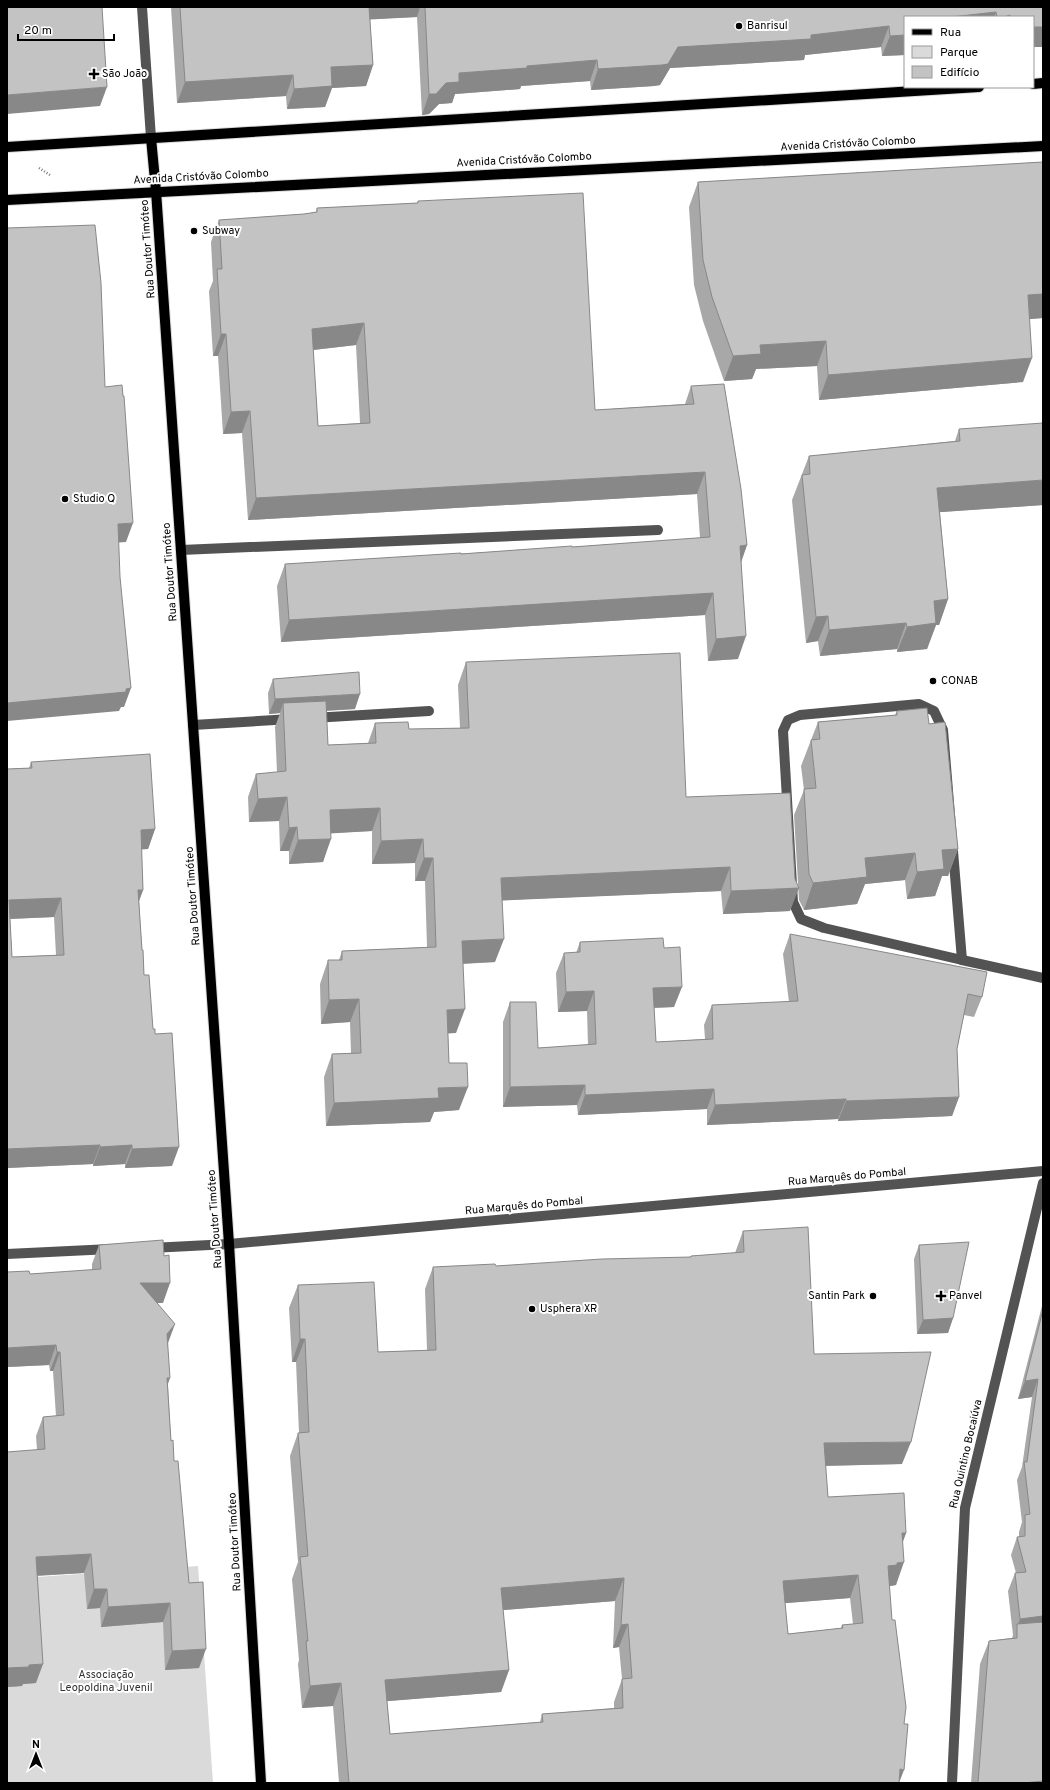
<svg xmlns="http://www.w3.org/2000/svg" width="1050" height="1790" font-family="Overpass,sans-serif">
<rect width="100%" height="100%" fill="#fff"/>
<!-- green -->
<polygon fill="#dadada" points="198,1566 213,1783 7,1783 7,1579"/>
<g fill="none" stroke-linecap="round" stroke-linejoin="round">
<!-- major casing -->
<g stroke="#dbdbdb" stroke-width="12">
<g id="major">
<polyline points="1033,84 1043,83"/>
<polyline points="151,138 156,191 229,1244 261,1783"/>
<polyline points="7,147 979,87"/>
<polyline points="7,200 1043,146"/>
</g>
</g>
<!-- path -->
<polyline stroke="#757575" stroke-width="2.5" stroke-dasharray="1 2" stroke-linecap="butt" points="39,168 50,175"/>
<!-- minor -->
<g stroke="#535353" stroke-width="10">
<polyline points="142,7 151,138"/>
<polyline points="181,550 658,530"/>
<polygon points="919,704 934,711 943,730 962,960 824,928 801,919 793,902 783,731 788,720 800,715"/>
<polyline points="313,718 429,711"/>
<polyline points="193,725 291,719"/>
<polyline points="962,960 1043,978"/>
<polyline points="151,1248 229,1244 1043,1171"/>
<polyline points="7,1254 111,1249"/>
<polyline points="952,1783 965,1508 1043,1183"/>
</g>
<!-- major -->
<use href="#major" stroke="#000" stroke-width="10"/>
</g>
<!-- wall -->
<g fill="#a8a8a8" fill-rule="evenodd">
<polygon points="171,7 1043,7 1043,47 1033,47 1033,17 905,17 905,55 882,56 881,47 805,55 804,60 670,68 660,85 654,86 591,90 590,81 521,86 520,89 455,94 452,103 439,104 429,114 422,115 417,17 370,19 373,65 366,86 332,88 325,107 287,109 286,96 177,103"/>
<polygon points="1043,162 1043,318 1029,319 1023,382 819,400 817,366 756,369 752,379 724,381 703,321 694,285 689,207 698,182"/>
<path d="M418,201L595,410L685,404L691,386L747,545L741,563L738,659L708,661L705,615L281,642L277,586L285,564L572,547L700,538L697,494L248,520L242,433L223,434L218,356H213L209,291L213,281L211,242L219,220L304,214L316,212L317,208L417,203ZM356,345L360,423L318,426L313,350Z"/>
<polygon points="959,429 1043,505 940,512 948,599 939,625 936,625 927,649 897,652 897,649 820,656 818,641 806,643 792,500 809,456 955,441"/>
<polygon points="466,662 686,797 790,911 723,914 721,891 502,900 495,962 463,964 456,1033 448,1033 449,1063 459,1110 434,1112 430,1122 326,1126 324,1077 332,1054 351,1053 350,1022 321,1024 320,984 328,960 339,960 342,951 427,947 425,881 415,881 415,863 372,864 372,831 331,833 323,862 289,864 289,851 280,851 279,821 249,822 248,797 256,774 277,772 275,727 280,713 269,714 268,693 273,679 355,709 326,711 328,745 368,743 375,723 409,729 460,728 458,685"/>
<polygon points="897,711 929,724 958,849 948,876 942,876 935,896 907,899 905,880 865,884 857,904 804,910 799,900 794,815 804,790 801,766 818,722 895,715"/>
<path d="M31,762L155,829L148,849H141L143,890L139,901L142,950L144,975L172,1166L125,1168V1164L93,1166V1164L7,1168V769L29,768ZM54,917L56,955L12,957L10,919Z"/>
<polygon points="790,934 982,997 974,1017 964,1015 957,1049 959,1097 952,1116 838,1121 838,1119 707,1125 707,1109 578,1115 577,1105 503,1107 503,1022 510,1002 538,1048 588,1045 587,1011 558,1012 556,973 564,953 576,953 580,942 664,948 674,1007 654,1008 656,1042 705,1039 704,1025 712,1005 789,1002 783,954"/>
<path d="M743,1231L814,1354L902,1464L825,1466L828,1497L906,1533L902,1543L896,1585L890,1586L889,1587L899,1783H339L333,1706L302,1708L298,1664L299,1660L292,1579L298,1562L290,1456L298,1433H299L296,1362H292L289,1308L298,1285L378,1352L427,1350L425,1289L433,1267L496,1266L690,1257L691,1256L735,1253ZM850,1598L853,1624L842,1625L841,1628L788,1634L785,1603ZM615,1601L613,1648L619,1647L622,1679L614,1702V1708L542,1714L540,1722L390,1734L387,1701L501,1692L509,1670L503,1610Z"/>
<polygon points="99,1245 163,1303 157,1303 168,1343 168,1386 171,1441 174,1461 199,1668 165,1670 163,1622 101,1627 100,1608 87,1609 84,1573 37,1576 36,1683 23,1684 22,1686 7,1687 7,1452 37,1450 36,1436 43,1417 56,1416 53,1371 50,1371 49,1365 7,1367 7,1272 30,1274 92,1270 92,1264"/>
<polygon points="919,1245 953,1318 948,1333 917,1334 914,1259"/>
<polygon points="1043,1302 1043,1783 971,1783 980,1664 989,1641 1012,1638 1013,1635 1008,1591 1015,1573 1016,1573 1011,1555 1017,1537 1019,1537 1019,1532 1022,1522 1017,1480 1022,1467 1032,1397 1018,1399"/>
</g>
<!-- shaded-wall -->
<g fill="#888">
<polygon points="366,7 420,7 417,17 361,20"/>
<polygon points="996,12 994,17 951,17"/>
<polygon points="889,26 881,47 805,55 804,60 670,68 660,85 654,86 591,90 598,69 678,47 811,35"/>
<rect x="1033" y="27" width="10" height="20"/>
<polygon points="905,35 905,55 882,56 890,36"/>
<polygon points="597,60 590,81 521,86 520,89 455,94 452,103 439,104 429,114 422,115 429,94 446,83 459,73 527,66"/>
<polygon points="373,65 366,86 332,88 325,107 287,109 294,89 331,67"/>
<polygon points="293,75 286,96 177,103 185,82"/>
<polygon points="107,87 100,106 7,114 7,95"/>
<polygon points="1043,294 1043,318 1019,320 1028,295"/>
<polygon points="364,323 356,345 304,351 312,329"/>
<polygon points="221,334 226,334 218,356 213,356"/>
<polygon points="826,341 817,366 756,369 752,379 724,381 733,356 760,345"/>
<polygon points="1032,358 1023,382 819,400 828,375"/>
<polygon points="250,411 242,433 223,434 231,412"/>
<polygon points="705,472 697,494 248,520 256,498"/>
<polygon points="1043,480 1043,505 928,513 937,488"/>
<polygon points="133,523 126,542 111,543 118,524"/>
<polygon points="747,545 739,567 740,546"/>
<polygon points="713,593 705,615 281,642 289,620"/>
<polygon points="948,599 939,625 936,625 927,649 897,652 907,627 934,601"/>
<polygon points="828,616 818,641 806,643 816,617"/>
<polygon points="906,623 897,649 820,656 829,630"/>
<polygon points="746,636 738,659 708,661 716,639"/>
<polygon points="131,688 124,707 121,707 119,711 7,721 7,703"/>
<polygon points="360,694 355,709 284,713 283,703 280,713 269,714 275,699"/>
<polygon points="287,797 279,821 249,822 258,799"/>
<polygon points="380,808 372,831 321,834 330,810"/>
<polygon points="297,827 289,851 280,851 289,828"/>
<polygon points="155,829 148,849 134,850 141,830"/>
<polygon points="331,839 323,862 289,864 298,840"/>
<polygon points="423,839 415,863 372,864 381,841"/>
<polygon points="958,849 948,876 942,876 935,896 907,899 917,872 942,850"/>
<polygon points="915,853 905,880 865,884 857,904 804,910 813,883 865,858"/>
<polygon points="424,858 433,858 425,881 415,881"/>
<polygon points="730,867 721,891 492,901 501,878"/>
<polygon points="799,888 790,911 723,914 731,891"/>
<polygon points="138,890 143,890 136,909"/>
<polygon points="61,898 54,917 7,919 9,900"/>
<polygon points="504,939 495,962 453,964 462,941"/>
<polygon points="682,987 674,1007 646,1008 653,988"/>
<polygon points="594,991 587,1011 558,1012 566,992"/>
<polygon points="359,999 350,1022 321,1024 329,1000"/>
<polygon points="465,1009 456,1033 439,1034 447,1010"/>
<polygon points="585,1085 577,1105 503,1107 510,1087"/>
<polygon points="468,1087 459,1110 434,1112 430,1122 326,1126 334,1103 438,1088"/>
<polygon points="714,1089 707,1109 578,1115 585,1095"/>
<polygon points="959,1097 952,1116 838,1121 846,1101"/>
<polygon points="846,1099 838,1119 707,1125 715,1105"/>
<polygon points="100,1145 93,1164 7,1168 7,1149"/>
<polygon points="132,1145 125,1164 93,1166 100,1147"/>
<polygon points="179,1147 172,1166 125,1168 132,1149"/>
<polygon points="140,1283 170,1283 163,1303 133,1303"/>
<polygon points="953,1318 948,1333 917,1334 923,1320"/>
<polygon points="175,1324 168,1343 160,1353 167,1334"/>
<polygon points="300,1339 305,1339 296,1362 292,1362"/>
<polygon points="56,1345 49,1365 7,1367 7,1348"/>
<polygon points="57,1352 60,1352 53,1371 50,1371"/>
<polygon points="167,1378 170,1378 163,1398"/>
<polygon points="1038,1379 1032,1397 1018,1399 1025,1381"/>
<polygon points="911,1442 902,1464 815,1466 824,1443"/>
<polygon points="902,1533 906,1533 898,1556"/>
<polygon points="91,1554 84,1573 29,1576 36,1557"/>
<polygon points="904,1562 896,1585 890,1586 889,1588 888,1566 897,1563"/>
<polygon points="858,1575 850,1598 775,1604 783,1581"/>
<polygon points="624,1578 615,1601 493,1611 501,1588"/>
<polygon points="94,1589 107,1589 100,1608 87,1609"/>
<polygon points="170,1603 163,1622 101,1627 108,1607"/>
<polygon points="1043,1616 1043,1633 1017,1627 1020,1619"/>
<polygon points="628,1624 619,1647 613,1648 621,1625"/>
<polygon points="206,1649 199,1668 165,1670 172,1651"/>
<polygon points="43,1664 36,1683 23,1684 22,1686 7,1687 7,1668 29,1665"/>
<polygon points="509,1670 501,1692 377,1702 385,1680"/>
<polygon points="341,1683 333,1706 302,1708 310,1686"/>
<polygon points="900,1769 904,1770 899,1783"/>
<polygon points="1043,1781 1043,1783 1023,1783"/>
</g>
<!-- building -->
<g fill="#c3c3c3" stroke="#888" fill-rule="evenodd">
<polygon points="7,7 102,7 107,87 7,95"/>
<polygon points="180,7 369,7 373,65 331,67 332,86 294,89 293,75 185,82"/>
<polygon points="425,7 1043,7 1043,27 1033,27 1033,17 1010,17 1010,15 1004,17 997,17 996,12 951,17 905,17 905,35 890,36 889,26 811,35 811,39 678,47 668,64 662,65 598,69 597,60 527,66 527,68 459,73 459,82 446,83 436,94 429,94"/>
<polygon points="1043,162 1043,294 1028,295 1032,358 828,375 826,341 760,345 761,354 733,356 712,297 703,260 698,182"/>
<path d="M583,193L595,410L694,404L691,386L724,384L741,489L747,545L740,546L746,636L716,639L713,593L289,620L285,564L461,553V554L572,546V547L710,537L705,472L256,498L250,411L231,412L226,334H221L217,269H222L219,220L304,214L317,212V208L418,203V201ZM364,323L370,423L318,426L312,329Z"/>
<polygon points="95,225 101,283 105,387 122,385 123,396 124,396 133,523 118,524 120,577 131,688 126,689 126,692 7,703 7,228"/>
<polygon points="1043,423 1043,480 937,488 948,599 934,601 936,623 907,627 906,623 829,630 828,616 816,617 802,475 810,474 809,456 960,441 959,429"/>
<polygon points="680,653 686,797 790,793 795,879 799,888 731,891 730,867 501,878 504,939 462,941 465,1009 447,1010 449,1063 467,1063 468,1087 438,1088 439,1098 334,1103 332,1054 361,1053 359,999 329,1000 328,960 342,960 342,951 436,947 433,858 424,858 423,839 381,841 380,808 330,810 331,839 298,840 297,827 289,828 287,797 258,799 256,774 286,771 283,703 326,701 328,745 376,743 375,723 408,722 409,729 469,728 466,662"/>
<polygon points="359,672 360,694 275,699 273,679"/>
<polygon points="927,708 929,724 945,722 958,849 942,850 944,869 917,872 915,853 865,858 867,877 813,883 809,874 804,789 816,788 811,740 820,739 818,722 897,715 897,711"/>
<path d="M150,754L155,829L141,830L143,890H138L142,950H143L144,975H149L153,1029H155V1034L172,1033L179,1147L132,1149V1145L100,1147V1145L7,1149V769L32,768L31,762ZM61,898L64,955L12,957L9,900Z"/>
<polygon points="790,934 987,972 982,997 968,994 957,1049 959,1097 846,1101 846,1099 715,1105 714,1089 585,1095 585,1085 510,1087 510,1002 536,1002 538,1048 596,1044 594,991 566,992 564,953 580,952 580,942 663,938 664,948 680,947 682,987 653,988 656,1042 713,1039 712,1005 798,1001"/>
<path d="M808,1227L814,1354L931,1352L911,1442L824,1443L828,1497L904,1493L906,1533H902L904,1562L897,1563V1565L888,1566L892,1620H895L906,1707L904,1724H908L904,1770L900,1769L899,1783H349L341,1683L310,1686L306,1641H308L300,1557L308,1556L298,1433L309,1432L305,1339H300L298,1285L374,1282L378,1352L436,1350L433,1267L495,1264L496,1266L602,1259L691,1257V1256L744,1252L743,1231ZM858,1575L863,1623L842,1625L843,1628L788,1634L783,1581ZM624,1578L621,1625L628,1624L632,1678L622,1679L623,1708L542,1714L543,1722L390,1734L385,1680L509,1670L501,1588Z"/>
<polygon points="163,1240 164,1256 169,1255 170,1283 140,1283 175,1324 167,1334 170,1378 167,1378 171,1441 173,1440 174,1461 178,1461 189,1583 203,1582 206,1649 172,1651 170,1603 108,1607 107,1589 94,1589 91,1554 36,1557 43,1664 29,1665 29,1667 7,1668 7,1452 45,1449 43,1417 64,1415 60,1352 57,1352 56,1345 7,1348 7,1272 29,1271 30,1274 101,1269 99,1245"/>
<polygon points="969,1242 953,1318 923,1320 919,1245"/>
<polygon points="1043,1310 1043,1616 1020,1619 1015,1573 1026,1572 1017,1537 1025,1536 1025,1515 1030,1514 1024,1462 1027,1462 1038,1379 1025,1381"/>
<polygon points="1043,1622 1043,1781 1023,1783 978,1783 989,1641 1017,1638 1017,1624"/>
</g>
<!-- markers -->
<g fill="#000" stroke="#fff" stroke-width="1.5">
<circle cx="739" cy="26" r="4"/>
<path d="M92 68h4v4h4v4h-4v4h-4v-4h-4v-4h4z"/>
<circle cx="194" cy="231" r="4"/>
<circle cx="65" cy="499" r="4"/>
<circle cx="933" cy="681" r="4"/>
<circle cx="873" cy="1296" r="4"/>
<path d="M939 1290h4v4h4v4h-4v4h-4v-4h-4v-4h4z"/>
<circle cx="532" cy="1309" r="4"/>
</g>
<g text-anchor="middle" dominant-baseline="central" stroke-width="4" stroke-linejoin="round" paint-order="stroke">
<!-- poi labels -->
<g font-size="11" fill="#000" stroke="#fff" text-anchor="start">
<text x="747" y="26">Banrisul</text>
<text x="102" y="74">São João</text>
<text x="202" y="231">Subway</text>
<text x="73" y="499">Studio Q</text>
<text x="941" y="681">CONAB</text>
<text x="865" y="1296" text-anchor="end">Santin Park</text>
<text x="949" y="1296">Panvel</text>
<text x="540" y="1309">Usphera XR</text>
</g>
<!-- street labels -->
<g font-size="11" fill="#000" stroke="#fff">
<text transform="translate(848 144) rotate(-3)">Avenida Cristóvão Colombo</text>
<text transform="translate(524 160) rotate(-3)">Avenida Cristóvão Colombo</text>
<text transform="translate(201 177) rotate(-3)">Avenida Cristóvão Colombo</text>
<text transform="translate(148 249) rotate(-94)">Rua Doutor Timóteo</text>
<text transform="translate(170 572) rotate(-94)">Rua Doutor Timóteo</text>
<text transform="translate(193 896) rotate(-94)">Rua Doutor Timóteo</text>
<text transform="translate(847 1177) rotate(-5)">Rua Marquês do Pombal</text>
<text transform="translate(524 1206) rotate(-5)">Rua Marquês do Pombal</text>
<text transform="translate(215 1219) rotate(-94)">Rua Doutor Timóteo</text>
<text transform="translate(966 1454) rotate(-77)">Rua Quintino Bocaiúva</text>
<text transform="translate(235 1542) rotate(-93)">Rua Doutor Timóteo</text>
</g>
<!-- park labels -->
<g font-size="11" fill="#313131" stroke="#fff">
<text x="106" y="1675">Associação<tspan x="106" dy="13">Leopoldina Juvenil</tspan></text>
</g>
</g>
<!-- border -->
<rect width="1050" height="1790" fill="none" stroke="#000000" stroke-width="16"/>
<!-- legend -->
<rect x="904" y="16" width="130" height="72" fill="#ffffff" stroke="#999999"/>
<rect x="912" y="29" width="20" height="6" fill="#000000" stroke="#999999"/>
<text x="940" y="36" font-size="12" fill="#000000">Rua</text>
<rect x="912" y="46" width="20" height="12" fill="#dadada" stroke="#999999"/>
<text x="940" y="56" font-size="12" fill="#000000">Parque</text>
<rect x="912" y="66" width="20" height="12" fill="#c3c3c3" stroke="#999999"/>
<text x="940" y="76" font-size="12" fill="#000000">Edifício</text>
<!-- north arrow -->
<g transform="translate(36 1754)" stroke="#ffffff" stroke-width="3" paint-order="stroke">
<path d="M0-3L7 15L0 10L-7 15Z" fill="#000000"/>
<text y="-6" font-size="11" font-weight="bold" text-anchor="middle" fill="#000000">N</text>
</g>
<!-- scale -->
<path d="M18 34v6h96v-6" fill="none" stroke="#000000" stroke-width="2"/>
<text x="24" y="34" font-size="12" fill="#000000" stroke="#ffffff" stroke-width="3" paint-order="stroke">20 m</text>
</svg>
